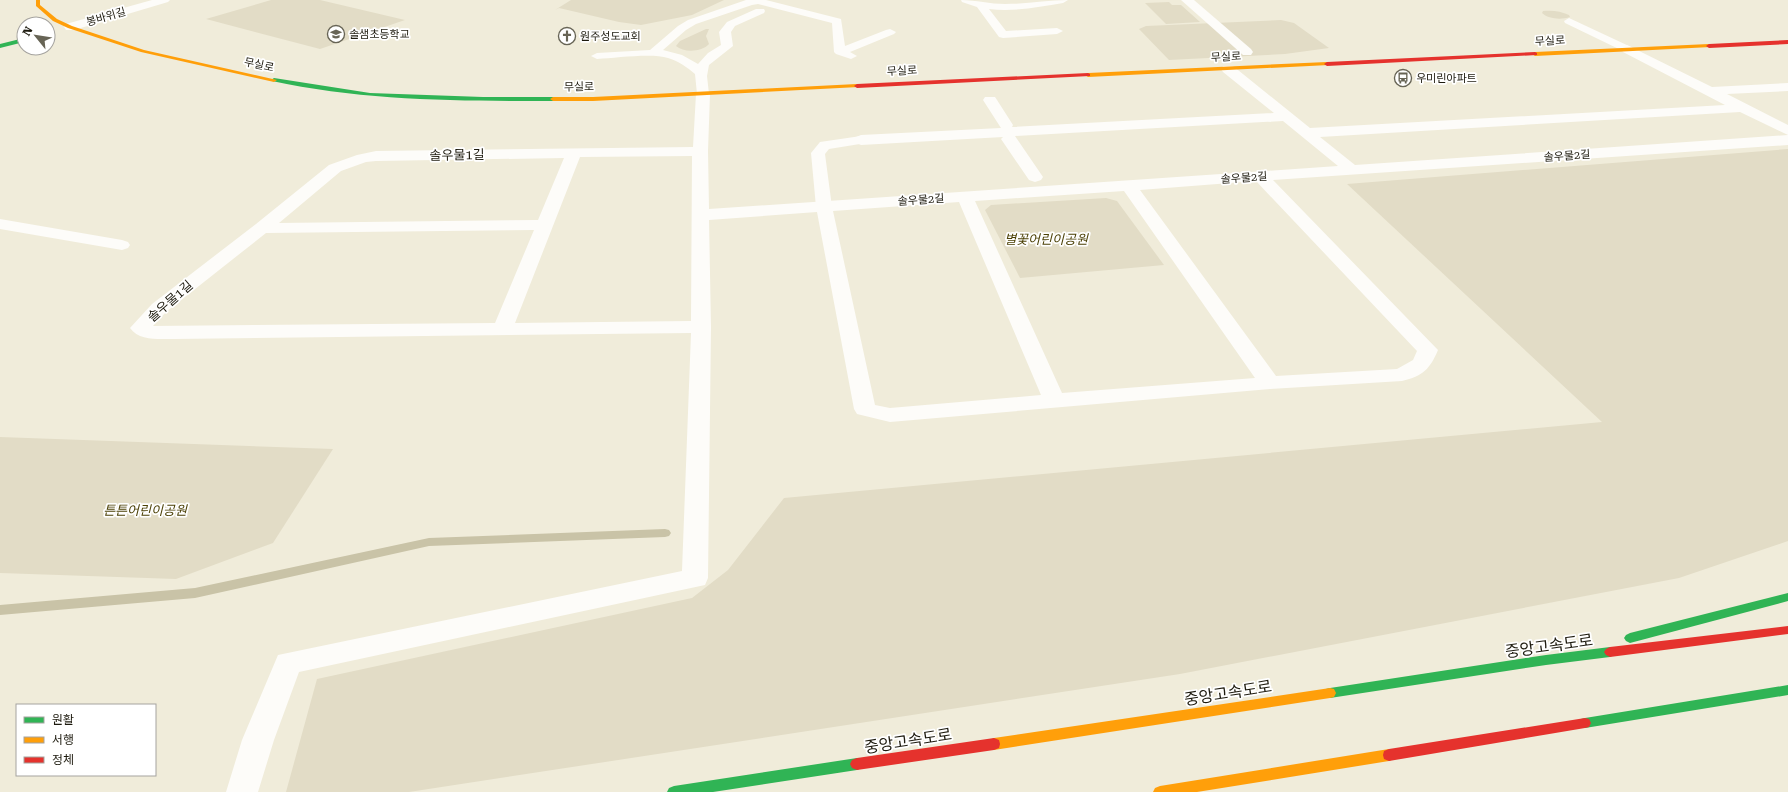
<svg xmlns="http://www.w3.org/2000/svg" width="1788" height="792" font-family="'Roboto Serif','Noto Sans KR',serif">
<rect width="100%" height="100%" fill="#f0ecda"/>
<!-- green -->
<g fill="#e2dcc6">
<polygon points="271,0 320,0 405,20 320,49 206,19"/>
<polygon points="571,0 724,0 692,15 641,25 619,22 559,8 555,10"/>
<polygon points="1169,2 1172,5 1181,5 1200,22 1166,24 1145,3"/>
<path d="M1543,11C1552,10 1561,11 1569,15L1570,17C1561,20 1548,19 1542,13Z"/>
<polygon points="1281,20 1294,23 1329,48 1285,54 1169,60 1139,29 1146,26"/>
<path d="M706,29H709L706,36L709,44C702,52 684,53 676,46L680,41Z"/>
<polygon points="1788,149 1788,541 1679,578 1180,674 409,792 286,792 317,679 692,598 728,570 784,498 1602,422 1347,184"/>
<polygon points="1106,198 1117,201 1164,265 1020,278 985,210 991,205"/>
<polygon points="0,437 333,449 273,543 176,579 0,573"/>
</g>
<g fill="none" stroke-linecap="round" stroke-linejoin="round">
<!-- stream -->
<polygon fill="#c9c3a7" fill-rule="evenodd" points="665,529 669,530 671,533 669,536 665,537 429,546 195,598 0,615 0,605 195,588 429,538"/>
<!-- lane -->
<g fill="#fdfcf9" fill-rule="evenodd">
<path d="M746,0H766L841,19L845,46L886,30L890,29L896,32L894,34L850,52L857,56L851,59L836,54L834,52L832,23L758,4L752,5L696,24L686,30L663,50L682,55L698,64L708,53L721,45L719,32L727,22L756,9H764L765,11L764,13L735,26L731,32L733,46L709,65L707,76L709,94L707,97H699L697,94L695,74C687,67 678,61 668,58C652,53 616,58 597,59L591,56L597,53L650,50L678,26L688,20Z"/>
<path d="M961,0C976,0 990,4 1005,4C1026,4 1047,0 1068,0L1063,3C1039,7 1014,12 989,9L1006,31L1057,28L1063,31L1057,34L1003,38L999,37L977,7L962,2Z"/>
<polygon points="1569,18 1631,47 1633,49 1627,52 1623,51 1565,23 1564,21"/>
<polygon points="861,136 866,137 868,140 866,143 829,149 825,154 832,207 829,210 824,212 819,210 816,207 811,153 820,142"/>
<polygon points="0,219 122,240 128,242 130,245 128,248 122,250 0,229"/>
</g>
<!-- street -->
<g fill="#fdfcf9" fill-rule="evenodd">
<polygon points="152,0 170,0 168,2 74,30 66,30 64,27 66,24"/>
<polygon points="1181,0 1194,0 1251,49 1253,52 1251,55 1243,55"/>
<path d="M1627,45L1712,87L1788,83V91L1727,94L1788,125V135L1740,112L1320,137L1355,165L1788,135V145L1273,180L1438,350C1430,369 1423,376 1402,381L1270,389L890,422L857,414L854,409L817,212L709,220L711,327L708,578L705,585L299,672L274,740L258,792H226L242,740L278,655L682,571L691,333L173,339C159,339 139,341 130,328L152,304L256,224L329,165L357,155L376,151L693,147L696,94L698,91H708L710,94L708,151L709,209L1338,166L1283,121L1015,136L1043,177L1041,180L1035,182L1029,180L1001,139L1003,137L861,145L856,143L853,140L856,137L861,135L1001,128L983,100L985,97H995L997,100L1013,125L1012,127L1274,113L1223,72L1221,69L1223,66H1233L1310,128L1725,105L1623,52L1621,49L1623,46ZM692,156L691,321L515,323L580,157ZM564,158L538,220L279,223L341,171L366,162L376,161ZM1256,181L1417,351L1413,360L1397,369L1276,376L1140,190ZM1124,191L1255,378L1062,393L975,201ZM959,202L1041,395L890,408L875,405L833,211ZM534,230L495,323L153,326L166,312L266,233Z"/>
</g>
<!-- fast -->
<g fill="#30b455" fill-rule="evenodd">
<polygon points="24,38 24,42 0,48 0,44"/>
<path d="M274,78L370,93L483,97H553L556,99L553,101C459,101 364,101 272,81L271,80Z"/>
<polygon points="1788,593 1788,601 1630,643 1626,641 1624,638 1626,635 1630,633"/>
<polygon points="1610,647 1614,649 1616,652 1614,655 1610,657 1546,665 1330,698 1326,697 1324,693 1326,689 1330,688 1546,655"/>
<polygon points="1788,685 1788,695 1585,728 1581,727 1579,723 1581,719 1585,718"/>
<polygon points="857,758 862,760 864,764 862,768 857,770 713,792 667,792 669,788 674,786"/>
</g>
<!-- slow -->
<g fill="#ff9f0a" fill-rule="evenodd">
<polygon points="36,0 40,0 40,5 57,19 72,26 144,50 277,80 274,82 141,52 68,28 53,21 36,6"/>
<polygon points="1709,44 1711,45 1711,47 1535,56 1532,54 1535,52"/>
<polygon points="1327,62 1330,64 1329,65 1088,77 1085,75 1088,73"/>
<polygon points="857,84 859,85 859,87 593,101 553,101 550,99 553,97 593,97"/>
<polygon points="1330,688 1334,689 1336,693 1334,697 1330,698 994,750 989,748 988,744 989,740 994,738"/>
<polygon points="1389,749 1394,751 1395,755 1394,759 1389,761 1197,792 1153,792 1155,788 1160,786"/>
</g>
<!-- jam -->
<g fill="#e5322d" fill-rule="evenodd">
<polygon points="1788,40 1788,44 1709,48 1706,46 1709,44"/>
<polygon points="1535,52 1537,53 1537,55 1327,66 1324,64 1327,62"/>
<polygon points="1088,73 1090,74 1090,76 857,88 854,86 857,84"/>
<polygon points="1788,626 1788,634 1610,657 1606,655 1604,652 1606,649 1610,647"/>
<polygon points="1585,718 1589,719 1591,723 1589,727 1585,728 1389,761 1384,759 1383,755 1384,751 1389,749"/>
<polygon points="994,738 999,740 1000,744 999,748 994,750 857,770 852,768 850,764 852,760 857,758"/>
</g>
</g>
<!-- icons -->
<defs>
<g id="school-ring" transform="scale(0.9)"><circle r="9.5" fill="#fff" stroke="#676455" stroke-width="1.5"/><path d="M0-5L7-2L0 1L-7-2ZM-4 1L0 2.5L4 1V4Q0 6-4 4Z" fill="#676455"/></g>
<g id="church-ring" transform="scale(0.9)"><circle r="9.5" fill="#fff" stroke="#676455" stroke-width="1.5"/><path d="M-1.2-6h2.4v3.5h3.3v2.4h-3.3V6h-2.4V-.1h-3.3v-2.4h3.3Z" fill="#676455"/></g>
<g id="bus-ring" transform="scale(0.9)"><circle r="9.5" fill="#fff" stroke="#676455" stroke-width="1.5"/><path d="M-5-6H5V4H4V6H2V4H-2V6H-4V4H-5ZM-3.5-4V0h7V-4ZM-3.5 1.2v1.5H-2V1.2ZM2 1.2v1.5H3.5V1.2Z" fill="#676455"/></g>
</defs>
<g fill-rule="evenodd">
<use href="#school-ring" x="336" y="34"/>
<use href="#church-ring" x="567" y="36"/>
<use href="#bus-ring" x="1403" y="78"/>
</g>
<g text-anchor="middle" dominant-baseline="central" stroke-width="3.5" stroke-linejoin="round" paint-order="stroke">
<!-- far-street labels -->
<g font-size="11" fill="#1d1a0e" stroke="#fff">
<text transform="translate(106 17) rotate(-16)">봉바위길</text>
<text transform="translate(1550 41) rotate(-3)">무실로</text>
<text transform="translate(1226 57) rotate(-3)">무실로</text>
<text transform="translate(259 65) rotate(12)">무실로</text>
<text transform="translate(902 71) rotate(-3)">무실로</text>
<text transform="translate(579 87) rotate(-1)">무실로</text>
<text transform="translate(1567 156) rotate(-4)">솔우물2길</text>
<text transform="translate(1244 178) rotate(-4)">솔우물2길</text>
<text transform="translate(921 200) rotate(-4)">솔우물2길</text>
</g>
<!-- far-poi labels -->
<g font-size="11" fill="#1d1a0e" stroke="#fff" text-anchor="start">
<text x="349" y="34">솔샘초등학교</text>
<text x="580" y="36">원주성도교회</text>
<text x="1416" y="78">우미린아파트</text>
</g>
<!-- street labels -->
<g font-size="13" fill="#1d1a0e" stroke="#fff">
<text transform="translate(457 155) rotate(-1)">솔우물1길</text>
<text transform="translate(170 301) rotate(-41)">솔우물1길</text>
</g>
<!-- park labels -->
<g font-size="13" font-style="italic" fill="#4c4106" stroke="#fff">
<text x="1046" y="239">별꽃어린이공원</text>
<text x="145" y="510">튼튼어린이공원</text>
</g>
<!-- near-street labels -->
<g font-size="16" fill="#1d1a0e" stroke="#fff">
<text transform="translate(1549 646) rotate(-8)">중앙고속도로</text>
<text transform="translate(1228 693) rotate(-9)">중앙고속도로</text>
<text transform="translate(908 741) rotate(-9)">중앙고속도로</text>
</g>
</g>
<!-- legend -->
<rect x="16" y="704" width="140" height="72" fill="#ffffff" stroke="#a5a39f"/>
<rect x="24" y="717" width="20" height="6" fill="#30b455" stroke="#a5a39f"/>
<text x="52" y="724" font-size="12" fill="#1d1a0e">원활</text>
<rect x="24" y="737" width="20" height="6" fill="#ff9f0a" stroke="#a5a39f"/>
<text x="52" y="744" font-size="12" fill="#1d1a0e">서행</text>
<rect x="24" y="757" width="20" height="6" fill="#e5322d" stroke="#a5a39f"/>
<text x="52" y="764" font-size="12" fill="#1d1a0e">정체</text>
<!-- north arrow -->
<g transform="translate(36 36) rotate(300)"><circle r="19" fill="#ffffff" stroke="#a5a39f"/>
<path d="M0-3L7 15L0 10L-7 15Z" fill="#676455"/>
<text y="-6" font-size="11" font-weight="bold" text-anchor="middle" fill="#1d1a0e">N</text>
</g>
</svg>
